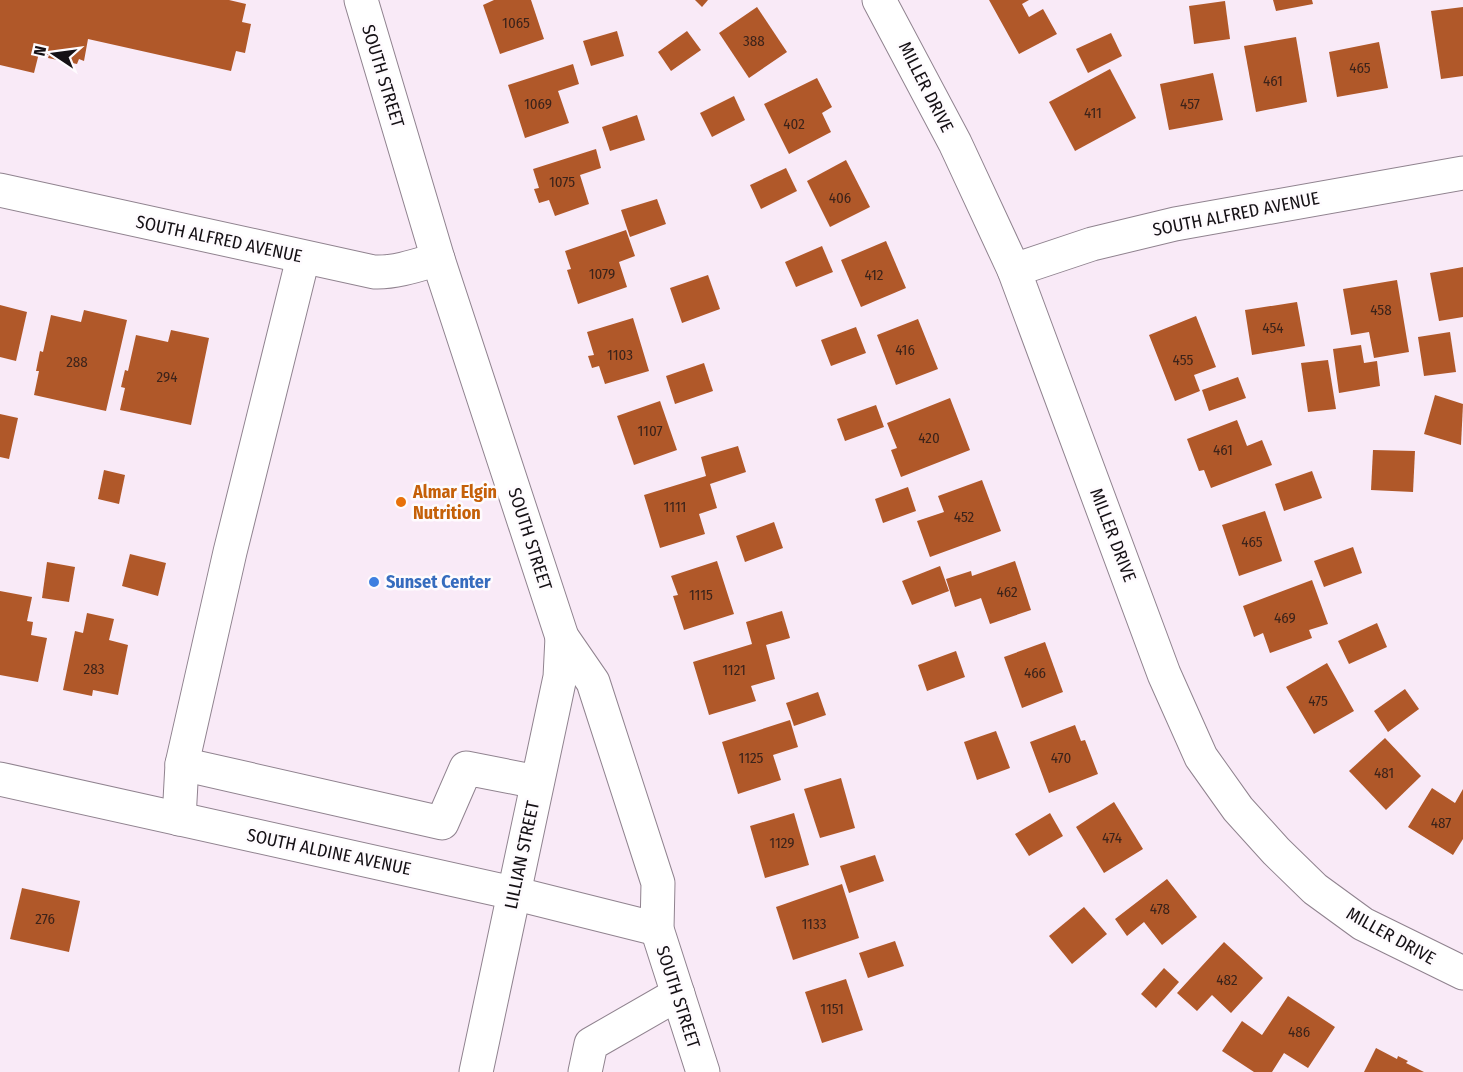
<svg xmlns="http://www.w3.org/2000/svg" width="1463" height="1072" font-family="'Fira Sans Condensed',sans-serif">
<rect width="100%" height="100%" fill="#f9eaf7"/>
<!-- building -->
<g fill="#b05829">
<polygon points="0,0 229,0 246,4 242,22 251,24 245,53 236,51 231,71 88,39 84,61 79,59 77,64 48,58 49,55 39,53 34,73 0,65"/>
<polygon points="494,0 531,0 544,39 500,54 483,5"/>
<polygon points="695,0 708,0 702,7"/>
<polygon points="989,0 1029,0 1022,4 1029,17 1043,9 1057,34 1019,54"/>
<polygon points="1273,0 1312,0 1313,4 1276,11"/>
<polygon points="1225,1 1230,39 1194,44 1189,6"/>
<polygon points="757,7 787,52 749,78 719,33"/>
<polygon points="1463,7 1463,76 1441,79 1431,11"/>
<polygon points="617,31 624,56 591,66 583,41"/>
<polygon points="687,31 701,50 671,71 658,52"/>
<polygon points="1111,33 1122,56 1088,73 1076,49"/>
<polygon points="1296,37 1307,102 1256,112 1244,46"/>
<polygon points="1379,42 1388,88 1337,97 1329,52"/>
<polygon points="573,64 579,84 558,91 569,123 525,138 508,85"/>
<polygon points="1110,69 1136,118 1075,151 1049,102"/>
<polygon points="1213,73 1223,120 1169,130 1160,84"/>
<polygon points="817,78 832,107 822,113 831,132 789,154 764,104"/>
<polygon points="734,96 745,120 712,137 700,113"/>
<polygon points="637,115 645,140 610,151 602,127"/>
<polygon points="596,149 601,168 580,175 589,204 555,216 549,200 539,203 534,189 539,188 533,169"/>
<polygon points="846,160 870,207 830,227 807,181"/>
<polygon points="786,168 797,191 761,209 750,185"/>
<polygon points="657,199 666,224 630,237 621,210"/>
<polygon points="626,230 635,256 619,262 627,287 578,304 567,270 571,269 565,251"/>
<polygon points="886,241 906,288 861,307 841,260"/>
<polygon points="822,246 833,272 796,287 785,262"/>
<polygon points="1463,267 1463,317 1439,321 1430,273"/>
<polygon points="708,275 720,309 682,323 670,288"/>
<polygon points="1397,280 1409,352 1374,358 1369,332 1351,335 1343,289"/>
<polygon points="1297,302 1305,346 1252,355 1245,310"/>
<polygon points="0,305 27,312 16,361 0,357"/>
<polygon points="84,310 127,320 106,411 34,395 39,371 36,371 40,351 43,352 51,315 81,322"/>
<polygon points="1196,316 1216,367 1194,375 1200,391 1175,401 1149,335"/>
<polygon points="633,318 649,371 605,384 599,366 592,368 588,356 594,355 587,332"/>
<polygon points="918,319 938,369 896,385 877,335"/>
<polygon points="856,327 866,353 831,366 821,340"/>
<polygon points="171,330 209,338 191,425 120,410 125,388 121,387 125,370 128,371 136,335 168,342"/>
<polygon points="1450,332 1456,372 1424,376 1418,337"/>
<polygon points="1361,345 1364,363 1377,361 1380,386 1339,393 1333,349"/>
<polygon points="1328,360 1336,409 1308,412 1301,363"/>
<polygon points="704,363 713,391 675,404 666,376"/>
<polygon points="1238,377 1246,398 1209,411 1202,390"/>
<polygon points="1435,395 1463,404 1461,445 1424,434"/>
<polygon points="950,398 970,450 901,477 891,450 897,448 887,423"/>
<polygon points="660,401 677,450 634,465 617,416"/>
<polygon points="876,405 884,427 845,441 837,419"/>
<polygon points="0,414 18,418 9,459 0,457"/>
<polygon points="1237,420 1247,446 1262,440 1272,465 1211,488 1204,470 1199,471 1187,439"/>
<polygon points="738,446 746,472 710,484 717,508 699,514 705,534 660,548 644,495 706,476 701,457"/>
<polygon points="1373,450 1415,451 1413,492 1371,490"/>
<polygon points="104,470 125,475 119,504 98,499"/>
<polygon points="1312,471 1322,498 1284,511 1275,484"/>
<polygon points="982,480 1001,531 930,557 917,521 944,512 938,496"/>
<polygon points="908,487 916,511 883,523 875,499"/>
<polygon points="1265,511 1282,561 1239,576 1222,525"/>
<polygon points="774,522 783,548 745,562 736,536"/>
<polygon points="1353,547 1362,573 1324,587 1314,561"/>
<polygon points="130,554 166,563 158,596 122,586"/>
<polygon points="717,561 734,614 684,630 673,596 678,595 671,576"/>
<polygon points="1015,561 1031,610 990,624 981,598 955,607 946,579 971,571 972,576"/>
<polygon points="47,562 75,567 69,602 42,598"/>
<polygon points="940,566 949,591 912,605 902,581"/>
<polygon points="1312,580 1328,624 1309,630 1312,638 1270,653 1263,633 1254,637 1243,606"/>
<polygon points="0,591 32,597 27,621 33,622 31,635 47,638 38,682 0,675"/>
<polygon points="782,611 790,638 766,645 775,679 751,686 756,701 709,715 693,662 752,644 746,622"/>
<polygon points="87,613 114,619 109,640 128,645 118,695 93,690 92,696 63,690 75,631 83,633"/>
<polygon points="1377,623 1387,647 1349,664 1338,641"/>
<polygon points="1045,642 1063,692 1022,708 1004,657"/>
<polygon points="956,651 965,677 927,691 918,665"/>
<polygon points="1327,663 1354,711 1314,734 1286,687"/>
<polygon points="1405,689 1419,709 1388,732 1374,711"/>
<polygon points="818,692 826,715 794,726 786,703"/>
<polygon points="790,720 798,747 773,755 781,780 738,794 722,742"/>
<polygon points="1075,725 1081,741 1085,740 1098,774 1049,793 1030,742"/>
<polygon points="996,731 1010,768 977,780 964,742"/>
<polygon points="1385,738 1421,776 1386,810 1349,771"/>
<polygon points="841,778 855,828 820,838 804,789"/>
<polygon points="1432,788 1455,803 1463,789 1463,839 1453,855 1408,827"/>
<polygon points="1114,802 1143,849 1104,873 1076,827"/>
<polygon points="794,813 809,865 765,878 750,826"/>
<polygon points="1050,813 1063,836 1029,856 1015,834"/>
<polygon points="875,855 884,881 849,893 840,866"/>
<polygon points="1167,879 1197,917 1162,945 1144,922 1127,936 1115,919"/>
<polygon points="842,884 859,938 793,960 776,907"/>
<polygon points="22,888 80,901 69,952 10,939"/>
<polygon points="1084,907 1107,934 1072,964 1049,936"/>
<polygon points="895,941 904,966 868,978 859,953"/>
<polygon points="1224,942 1263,978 1231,1013 1212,995 1197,1011 1177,993"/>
<polygon points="1164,968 1179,982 1156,1008 1141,994"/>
<polygon points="846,979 863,1030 822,1043 805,992"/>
<polygon points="1288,996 1335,1027 1308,1068 1284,1053 1272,1072 1254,1072 1222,1051 1242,1021 1262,1035"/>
<polygon points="1376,1048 1397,1059 1398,1056 1408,1061 1406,1063 1424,1072 1364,1072"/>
</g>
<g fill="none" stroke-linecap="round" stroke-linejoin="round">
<!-- minor casing -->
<g stroke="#90838f" stroke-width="35">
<g id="minor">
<polyline points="361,0 438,259 562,637 593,682 658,883 657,929 703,1072"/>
<polyline points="879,0 955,143 1014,270 1164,674 1201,757 1238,809 1276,851 1315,889 1363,924 1463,973"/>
<path d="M0,190L374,272C395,273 418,265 438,259"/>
<polyline points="1014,270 1092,244 1175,224 1463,173"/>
<polyline points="182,764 442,823 466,768 537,782"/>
<polyline points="0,779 513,893 657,929"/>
<polyline points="179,819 182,764 230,552 303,258"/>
<polyline points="476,1072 560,677 562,637"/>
<polyline points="585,1072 591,1044 678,994"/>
</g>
</g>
<!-- minor -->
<use href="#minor" stroke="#fff" stroke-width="33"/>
</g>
<!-- markers -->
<circle fill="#e8710a" stroke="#fefbfe" stroke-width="2" cx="401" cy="502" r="6"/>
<circle fill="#3f7fe0" stroke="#fefbfe" stroke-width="2" cx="374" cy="582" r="6"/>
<g text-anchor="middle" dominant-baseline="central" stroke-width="5" stroke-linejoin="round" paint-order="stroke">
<!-- number labels -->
<g font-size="15" fill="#3c231a">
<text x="516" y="23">1065</text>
<text x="754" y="41">388</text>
<text x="1360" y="68">465</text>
<text x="1273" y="81">461</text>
<text x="538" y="104">1069</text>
<text x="1190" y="104">457</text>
<text x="1093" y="113">411</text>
<text x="794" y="124">402</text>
<text x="562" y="182">1075</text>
<text x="840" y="198">406</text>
<text x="602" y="274">1079</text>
<text x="874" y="275">412</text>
<text x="1381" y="310">458</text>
<text x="1273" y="328">454</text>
<text x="905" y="350">416</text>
<text x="620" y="355">1103</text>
<text x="1183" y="360">455</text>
<text x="77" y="362">288</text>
<text x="167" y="377">294</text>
<text x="650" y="431">1107</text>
<text x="929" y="438">420</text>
<text x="1223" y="450">461</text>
<text x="675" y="507">1111</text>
<text x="964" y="517">452</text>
<text x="1252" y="542">465</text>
<text x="1007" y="592">462</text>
<text x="701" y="595">1115</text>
<text x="1285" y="618">469</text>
<text x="94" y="669">283</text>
<text x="734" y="670">1121</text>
<text x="1035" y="673">466</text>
<text x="1318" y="701">475</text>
<text x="751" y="758">1125</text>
<text x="1061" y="758">470</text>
<text x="1384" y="773">481</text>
<text x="1441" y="823">487</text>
<text x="1112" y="838">474</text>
<text x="782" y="843">1129</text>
<text x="1160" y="909">478</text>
<text x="45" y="919">276</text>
<text x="814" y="924">1133</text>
<text x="1227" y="980">482</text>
<text x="832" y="1009">1151</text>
<text x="1299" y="1032">486</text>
</g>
<!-- street labels -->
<g font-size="18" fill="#151115" stroke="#fefbfe">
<text transform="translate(383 76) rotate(73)">SOUTH STREET</text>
<text transform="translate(926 87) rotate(63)">MILLER DRIVE</text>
<text transform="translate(1236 214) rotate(-11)">SOUTH ALFRED AVENUE</text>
<text transform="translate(219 239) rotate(12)">SOUTH ALFRED AVENUE</text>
<text transform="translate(1113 535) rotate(69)">MILLER DRIVE</text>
<text transform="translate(530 539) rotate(72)">SOUTH STREET</text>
<text transform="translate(329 852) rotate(12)">SOUTH ALDINE AVENUE</text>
<text transform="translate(522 855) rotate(-78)">LILLIAN STREET</text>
<text transform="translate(1391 936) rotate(29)">MILLER DRIVE</text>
<text transform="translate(678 997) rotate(72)">SOUTH STREET</text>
</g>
<!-- food labels -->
<g font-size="18" font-weight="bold" fill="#c56008" stroke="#fefbfe" text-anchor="start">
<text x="413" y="492">Almar Elgin<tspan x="413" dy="21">Nutrition</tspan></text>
</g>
<!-- shop labels -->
<g font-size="18" font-weight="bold" fill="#366cbe" stroke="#fefbfe" text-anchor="start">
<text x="386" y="582">Sunset Center</text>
</g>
</g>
<!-- north arrow -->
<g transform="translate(54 54) rotate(283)" stroke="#fefbfe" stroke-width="4.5" paint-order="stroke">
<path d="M0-4.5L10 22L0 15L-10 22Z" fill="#151115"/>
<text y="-9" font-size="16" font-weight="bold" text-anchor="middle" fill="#151115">N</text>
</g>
</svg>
